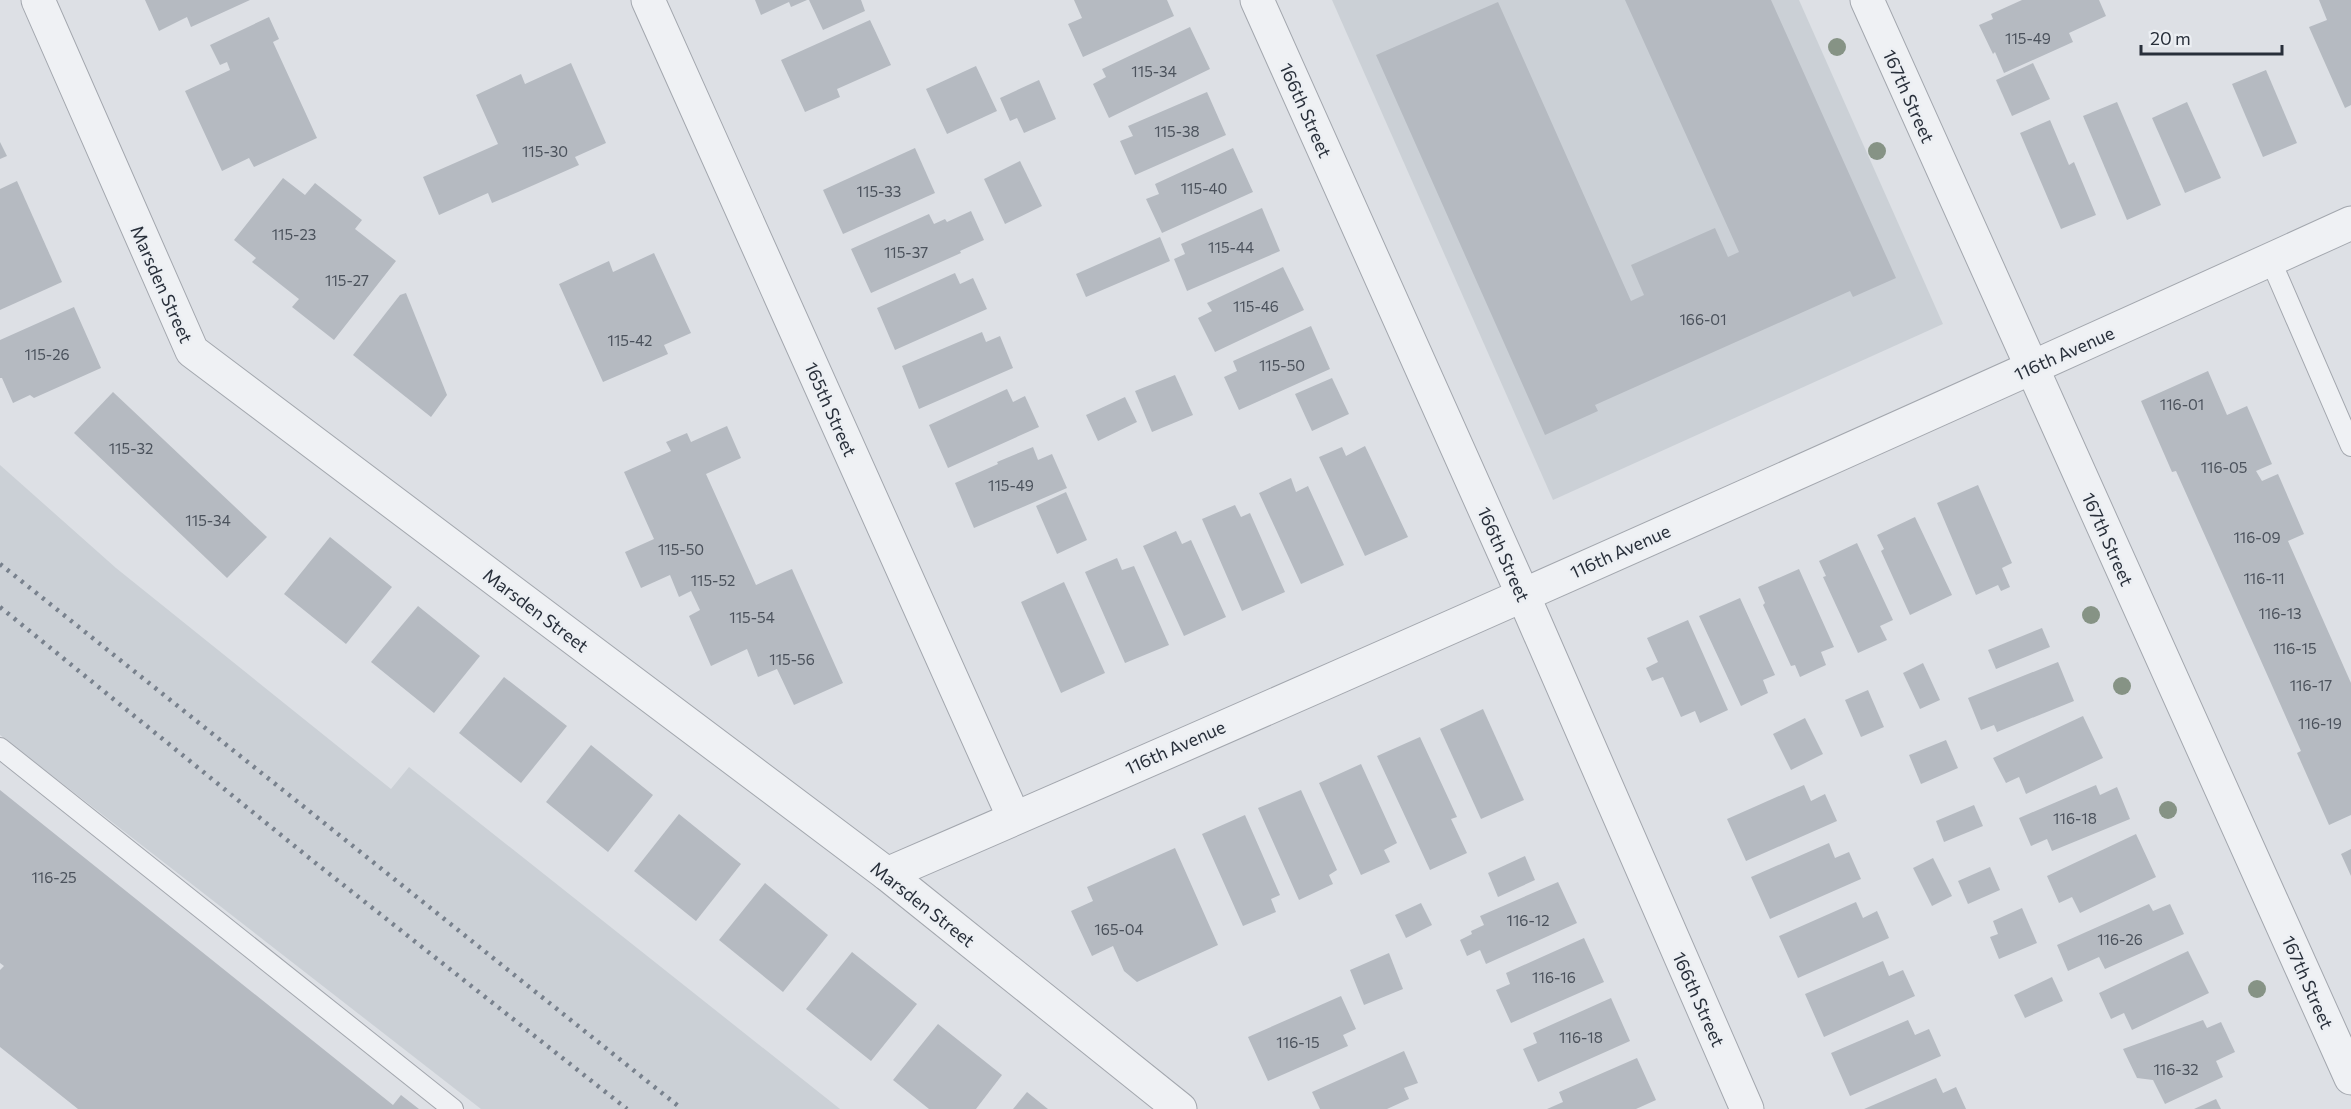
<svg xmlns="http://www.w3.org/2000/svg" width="2351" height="1109" font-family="Commissioner,sans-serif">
<rect width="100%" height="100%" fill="#dde0e5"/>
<!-- built -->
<g fill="#cbd0d6">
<polygon points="1332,0 1799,0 1943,324 1553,500"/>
<polygon points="0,465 116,568 391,789 409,767 840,1109 481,1109 0,735"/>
</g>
<!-- building -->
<g fill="#b5bac1">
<polygon points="145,0 250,0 191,27 187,17 159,31"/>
<polygon points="755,0 807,0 791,7 789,2 761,15"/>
<polygon points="809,0 861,0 865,11 823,30"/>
<polygon points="1074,0 1167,0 1174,16 1083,57 1068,24 1082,18"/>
<polygon points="1625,0 1771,0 1896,278 1853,297 1850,291 1595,405 1598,411 1545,435 1376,55 1498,2 1631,301 1644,295 1631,265 1715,228 1728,257 1739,252"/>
<polygon points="2022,0 2099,0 2106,16 2069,33 2073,42 2004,73 1995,52 1993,54 1979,25 1993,19 1991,14"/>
<polygon points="2319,0 2351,0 2351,105 2345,108 2309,27 2327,20"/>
<polygon points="269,17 279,39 273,42 317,138 254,167 249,158 222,171 185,91 230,70 227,62 220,65 210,45"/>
<polygon points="870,20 891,65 837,89 840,97 805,112 781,60"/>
<polygon points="1190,27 1210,69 1109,118 1093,84 1106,77 1102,69"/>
<polygon points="571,63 606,143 575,157 579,165 518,192 492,203 488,193 439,215 423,177 498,144 476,95 521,74 525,84"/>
<polygon points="2033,63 2050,99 2012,116 1996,80"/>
<polygon points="976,66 997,111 947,134 926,89"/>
<polygon points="2266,70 2297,143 2263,157 2232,84"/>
<polygon points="1039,80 1056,119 1024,133 1017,118 1010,121 1000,98"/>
<polygon points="1207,92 1226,135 1135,175 1120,141 1133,136 1128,126"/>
<polygon points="2117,102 2161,205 2127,220 2083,116"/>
<polygon points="2187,102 2221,178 2185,193 2152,118"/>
<polygon points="2050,120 2069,165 2074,162 2096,215 2061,229 2020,133"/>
<polygon points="0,142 7,156 0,159"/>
<polygon points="915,148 935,193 843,234 823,190"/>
<polygon points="1233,148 1253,192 1162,233 1146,199 1159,194 1155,184"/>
<polygon points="1020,161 1042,206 1005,224 984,179"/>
<polygon points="283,178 305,195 315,183 362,220 355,229 396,261 334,340 292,307 299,299 252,262 256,258 234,240"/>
<polygon points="17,181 62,282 0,310 0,189"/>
<polygon points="1262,208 1280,251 1187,291 1174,259 1185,254 1181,244"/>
<polygon points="971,211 984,240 960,251 961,253 871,293 851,249 929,214 934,224 945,219 947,222"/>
<polygon points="1160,237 1170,261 1086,297 1076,274"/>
<polygon points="654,253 691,333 664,345 668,354 603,382 559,284 609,261 613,272"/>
<polygon points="1283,267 1304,310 1215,352 1198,318 1212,311 1207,303"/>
<polygon points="955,273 960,284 973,278 987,309 895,350 877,308"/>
<polygon points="406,293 447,395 431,417 353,355 400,295"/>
<polygon points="74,307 101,368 34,398 30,395 13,403 2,378 0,378 0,340"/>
<polygon points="1311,326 1330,369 1239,410 1224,377 1237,371 1233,361"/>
<polygon points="982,332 986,342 1000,336 1013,368 919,409 902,366"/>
<polygon points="2208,371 2227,415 2247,406 2272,464 2256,471 2262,481 2278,474 2304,534 2288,541 2351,683 2351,815 2329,825 2297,753 2301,751 2270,681 2176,471 2172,472 2141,401"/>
<polygon points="1175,375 1193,415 1152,432 1135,391"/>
<polygon points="1332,378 1349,414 1312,431 1295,394"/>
<polygon points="1007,389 1013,402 1025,396 1039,427 948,468 929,425"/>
<polygon points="113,392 267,537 227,578 74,433"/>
<polygon points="1125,397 1137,422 1098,441 1086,415"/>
<polygon points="727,426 741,458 706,474 756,585 792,569 843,683 794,705 777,669 758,677 747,649 711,666 689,616 700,610 691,591 679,597 670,575 641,588 625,552 654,539 624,472 671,451 666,442 687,433 691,442"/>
<polygon points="1365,446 1408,537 1365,556 1319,457 1342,447 1346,456"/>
<polygon points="1033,447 1038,460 1052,454 1067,488 974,528 955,483 998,464 997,462"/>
<polygon points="1291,478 1296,492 1308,486 1344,565 1301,584 1259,493"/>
<polygon points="1978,485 2012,563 2002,568 2010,587 2001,591 1998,585 1976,595 1937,503"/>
<polygon points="1066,492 1087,540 1057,554 1036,506"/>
<polygon points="1235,505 1241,517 1250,513 1285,592 1242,611 1202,519"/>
<polygon points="1915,517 1952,595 1910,615 1881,551 1884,549 1877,535"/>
<polygon points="1176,531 1182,544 1191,540 1226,617 1184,636 1143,546"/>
<polygon points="330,537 392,587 346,644 284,594"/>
<polygon points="1857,543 1893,620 1880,626 1887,640 1858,653 1823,577 1826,576 1819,561"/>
<polygon points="1117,558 1122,570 1134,566 1169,645 1125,663 1085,572"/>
<polygon points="1799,569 1834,647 1821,652 1826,665 1800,677 1795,665 1791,666 1763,605 1765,603 1758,587"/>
<polygon points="1064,582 1105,673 1061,693 1021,602"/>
<polygon points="1740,598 1775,675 1763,680 1768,693 1741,706 1699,616"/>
<polygon points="418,606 480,656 434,713 371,662"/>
<polygon points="1688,620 1728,710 1700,723 1695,711 1681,717 1663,677 1652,681 1646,668 1658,662 1647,638"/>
<polygon points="2042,628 2050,647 1996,669 1988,650"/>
<polygon points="2058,662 2074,701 1997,732 1994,725 1981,730 1968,698"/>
<polygon points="1923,663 1940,700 1920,709 1903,673"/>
<polygon points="504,677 567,726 521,783 459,733"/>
<polygon points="1868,690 1884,727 1861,737 1845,700"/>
<polygon points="1483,709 1524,800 1481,819 1440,729"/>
<polygon points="2083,716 2103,758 2026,794 2019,777 2006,783 1993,758"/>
<polygon points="1805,718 1823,754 1791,770 1773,734"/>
<polygon points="1420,737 1457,817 1451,819 1467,853 1430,870 1377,756"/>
<polygon points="1946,740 1958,768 1921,784 1909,755"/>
<polygon points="591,745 653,795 608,852 546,802"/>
<polygon points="1361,764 1397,843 1384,850 1390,862 1361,875 1319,783"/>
<polygon points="1804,785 1811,801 1825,794 1837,821 1746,861 1727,819"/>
<polygon points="2096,785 2100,795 2117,787 2130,819 2052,851 2047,839 2031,846 2019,818"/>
<polygon points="0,790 393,1105 401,1095 419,1109 78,1109 0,1047 0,970 4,966 0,963"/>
<polygon points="1301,790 1337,870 1329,875 1333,884 1299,900 1258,808"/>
<polygon points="1974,805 1983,826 1944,842 1936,821"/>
<polygon points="679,814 741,864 696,921 634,871"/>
<polygon points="1245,815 1280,895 1271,899 1276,912 1243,926 1202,834"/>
<polygon points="2136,834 2156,877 2080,913 2072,897 2059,903 2047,876"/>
<polygon points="1829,843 1835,858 1849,852 1861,879 1770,919 1751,877"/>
<polygon points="1175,848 1218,945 1137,982 1124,971 1113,946 1092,956 1071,911 1093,901 1087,887"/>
<polygon points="2351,849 2351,876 2341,854"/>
<polygon points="1525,856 1535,880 1498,897 1488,873"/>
<polygon points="1933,858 1952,896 1932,906 1913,868"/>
<polygon points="1990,867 2000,890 1968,904 1958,881"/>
<polygon points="1558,882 1577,923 1486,964 1480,950 1467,956 1460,940 1472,934 1471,931 1484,925 1480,916"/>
<polygon points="765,883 828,935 783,992 719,940"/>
<polygon points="1856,902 1863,918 1877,911 1889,938 1798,978 1779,936"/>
<polygon points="1421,903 1432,925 1406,938 1395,915"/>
<polygon points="2149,904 2153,911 2170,904 2184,934 2105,969 2099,957 2068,971 2057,945"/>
<polygon points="2022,908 2037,943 1999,959 1990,937 1998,934 1993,921"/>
<polygon points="1584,938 1604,982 1511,1023 1496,990 1510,984 1506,973"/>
<polygon points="2188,951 2209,993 2132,1030 2124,1013 2111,1019 2099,993"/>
<polygon points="852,952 917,1004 871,1061 806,1009"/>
<polygon points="1389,953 1403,989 1364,1005 1350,970"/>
<polygon points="1883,961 1889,976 1903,970 1915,996 1824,1037 1805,994"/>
<polygon points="2052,977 2063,1001 2025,1018 2014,995"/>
<polygon points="1341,996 1356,1029 1343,1035 1348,1046 1268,1081 1248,1037"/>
<polygon points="1611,998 1630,1041 1538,1082 1523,1049 1537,1043 1533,1033"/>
<polygon points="1908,1020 1915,1035 1929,1029 1941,1056 1850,1096 1831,1053"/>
<polygon points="2203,1020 2207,1028 2221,1022 2235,1052 2216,1061 2223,1077 2165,1104 2153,1080 2137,1078 2123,1049"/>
<polygon points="938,1024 1002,1075 976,1109 929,1109 893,1080"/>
<polygon points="1404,1051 1418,1083 1404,1088 1409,1099 1387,1109 1320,1109 1312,1092"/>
<polygon points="1637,1058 1656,1100 1636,1109 1547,1109 1563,1102 1559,1092"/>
<polygon points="1936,1078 1943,1093 1956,1087 1966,1109 1864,1109"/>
<polygon points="1027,1092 1048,1109 1013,1109"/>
<polygon points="2216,1099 2221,1109 2194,1109"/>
</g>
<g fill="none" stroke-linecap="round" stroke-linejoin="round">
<!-- lane casing -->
<g stroke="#a3a7ae" stroke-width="22">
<g id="lane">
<polyline points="2270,259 2351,446"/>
<polyline points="0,748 453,1109"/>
</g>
</g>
<!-- street casing -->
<g stroke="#a3a7ae" stroke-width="35">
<g id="street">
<polyline points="38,0 192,351 887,874 1180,1109"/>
<polyline points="648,0 1014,818"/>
<polyline points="1257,0 1523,595 1747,1109"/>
<polyline points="1867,0 2351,1078"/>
<path d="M887,874C1377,662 1865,444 2351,223"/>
</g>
</g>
<!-- lane -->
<use href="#lane" stroke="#eff1f4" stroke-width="20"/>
<!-- street -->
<use href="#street" stroke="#eff1f4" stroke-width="33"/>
<!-- rail -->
<g stroke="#78818d" stroke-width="4.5" stroke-dasharray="3 6" stroke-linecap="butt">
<polyline points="0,564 682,1109"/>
<polyline points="0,607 313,861 627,1109"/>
</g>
</g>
<!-- trees -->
<g fill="#869385">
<circle cx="1837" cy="47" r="9"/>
<circle cx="1877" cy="151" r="9"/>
<circle cx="2091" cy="615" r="9"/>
<circle cx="2122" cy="686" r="9"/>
<circle cx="2168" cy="810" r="9"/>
<circle cx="2257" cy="989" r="9"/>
</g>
<g text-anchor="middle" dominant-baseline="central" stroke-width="5" stroke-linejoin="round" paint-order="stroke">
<!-- number labels -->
<g font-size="15" fill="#4b525c">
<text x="2028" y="38">115-49</text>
<text x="1154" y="71">115-34</text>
<text x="1177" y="131">115-38</text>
<text x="545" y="151">115-30</text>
<text x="1204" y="188">115-40</text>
<text x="879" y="191">115-33</text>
<text x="294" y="234">115-23</text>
<text x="1231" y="247">115-44</text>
<text x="906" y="252">115-37</text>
<text x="347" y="280">115-27</text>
<text x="1256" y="306">115-46</text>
<text x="1703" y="319">166-01</text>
<text x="630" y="340">115-42</text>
<text x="47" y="354">115-26</text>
<text x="1282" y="365">115-50</text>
<text x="2182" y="404">116-01</text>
<text x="131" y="448">115-32</text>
<text x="2224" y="467">116-05</text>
<text x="1011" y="485">115-49</text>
<text x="208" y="520">115-34</text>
<text x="2257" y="537">116-09</text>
<text x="681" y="549">115-50</text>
<text x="2264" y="578">116-11</text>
<text x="713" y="580">115-52</text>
<text x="2280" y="613">116-13</text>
<text x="752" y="617">115-54</text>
<text x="2295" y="648">116-15</text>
<text x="792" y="659">115-56</text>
<text x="2311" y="685">116-17</text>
<text x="2320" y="723">116-19</text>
<text x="2075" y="818">116-18</text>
<text x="54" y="877">116-25</text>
<text x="1528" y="920">116-12</text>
<text x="1119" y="929">165-04</text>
<text x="2120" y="939">116-26</text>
<text x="1554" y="977">116-16</text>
<text x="1581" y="1037">116-18</text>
<text x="1298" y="1042">116-15</text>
<text x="2176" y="1069">116-32</text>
</g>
<!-- street labels -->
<g font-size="18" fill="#282f3a" stroke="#eceff3">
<text transform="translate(1909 96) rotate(66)">167th Street</text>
<text transform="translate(1306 110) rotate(66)">166th Street</text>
<text transform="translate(162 284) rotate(66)">Marsden Street</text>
<text transform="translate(2064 353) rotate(-24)">116th Avenue</text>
<text transform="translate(831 409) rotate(66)">165th Street</text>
<text transform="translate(2108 539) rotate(66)">167th Street</text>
<text transform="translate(1620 551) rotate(-24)">116th Avenue</text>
<text transform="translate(1504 554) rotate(66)">166th Street</text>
<text transform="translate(536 610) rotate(37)">Marsden Street</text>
<text transform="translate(1175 747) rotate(-24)">116th Avenue</text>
<text transform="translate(923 904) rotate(38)">Marsden Street</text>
<text transform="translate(2308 982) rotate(66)">167th Street</text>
<text transform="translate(1699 999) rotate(66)">166th Street</text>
</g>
</g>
<!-- scale -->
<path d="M2141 45v9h141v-9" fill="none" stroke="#282f3a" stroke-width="3"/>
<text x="2150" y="45" font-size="18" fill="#282f3a" stroke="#eceff3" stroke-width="4.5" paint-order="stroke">20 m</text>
</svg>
